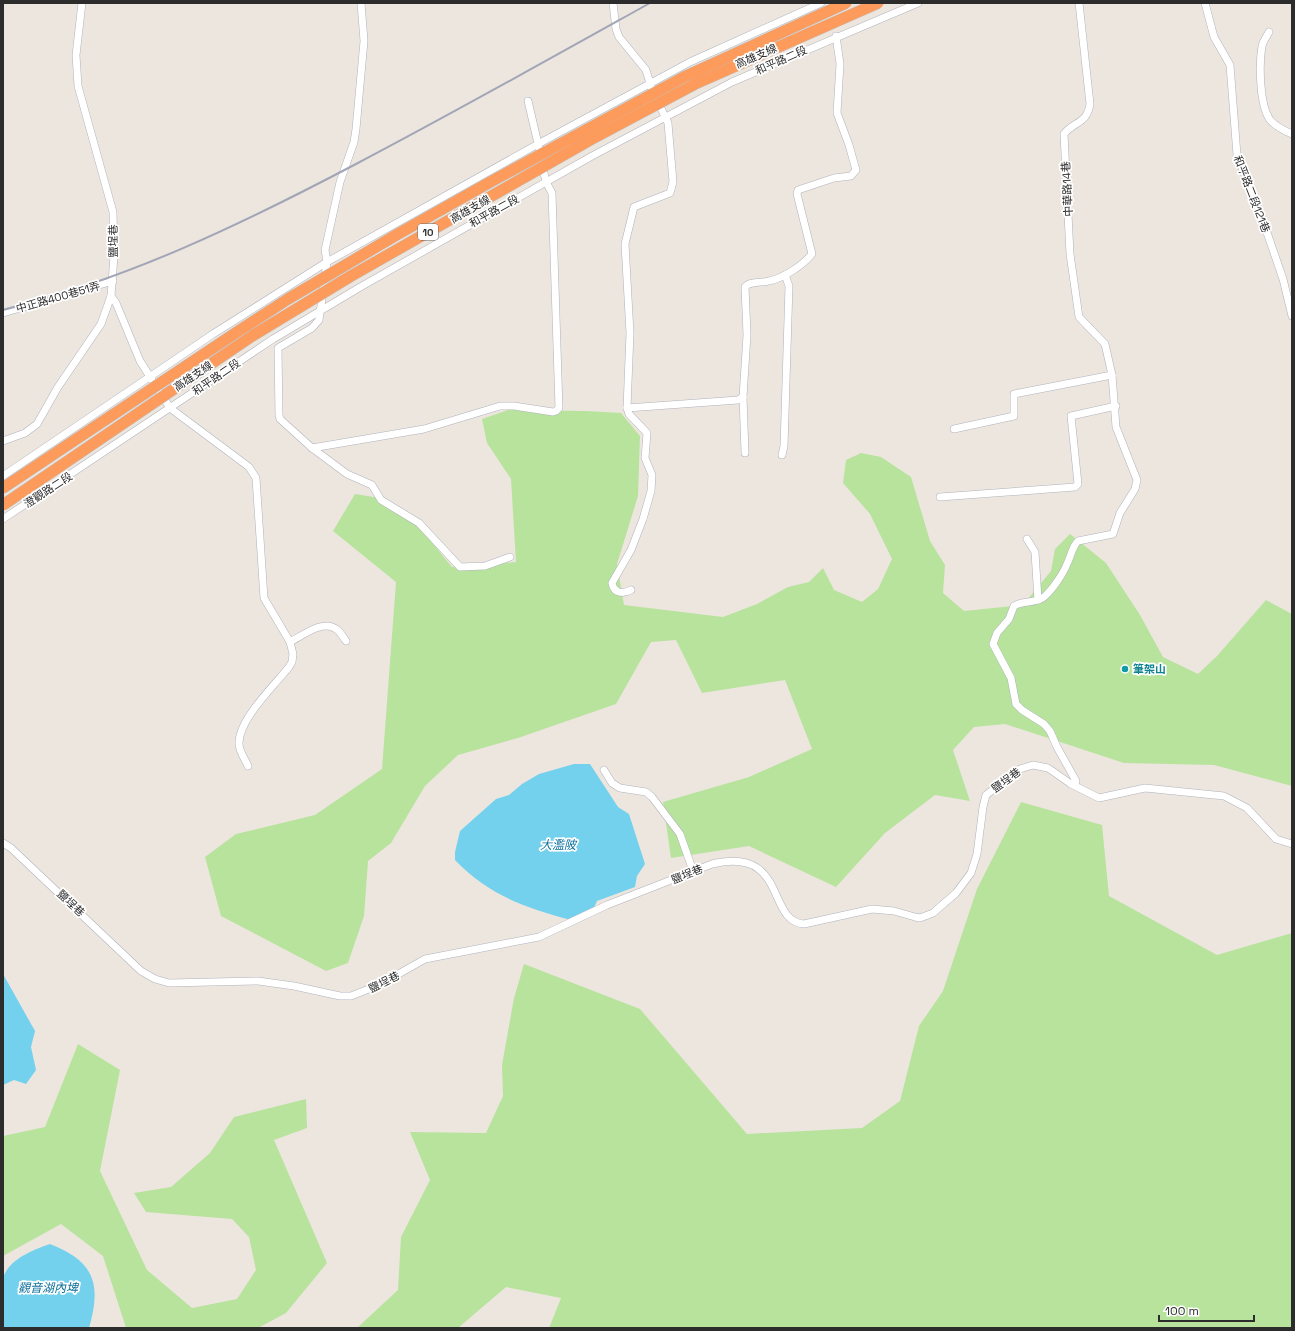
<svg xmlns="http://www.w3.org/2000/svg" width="1295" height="1331" font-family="'Space Grotesk','Noto Sans TC',sans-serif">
<rect width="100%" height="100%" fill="#ede6df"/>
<!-- green -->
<g fill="#b7e39c">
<polygon points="508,410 585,411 621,413 640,436 638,496 617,564 624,605 723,617 757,604 788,587 809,582 823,568 834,590 862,602 878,589 892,559 870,514 843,483 846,460 861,453 881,457 911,477 930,541 945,565 943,593 964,611 1023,605 1051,571 1055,549 1070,534 1106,563 1140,615 1163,657 1198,674 1217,656 1266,600 1292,614 1292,786 1214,765 1124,763 1005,724 974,727 953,750 970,801 935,795 885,833 836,887 749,846 671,858 663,802 749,777 812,749 785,680 702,693 676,640 651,642 616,704 518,738 458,755 425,786 391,843 368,861 364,916 348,963 326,971 221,916 205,857 236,834 315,815 382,769 396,582 333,531 355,494 380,498 407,512 452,567 516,562 511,479 487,443 482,419"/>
<polygon points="1021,802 1102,825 1109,896 1217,955 1292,933 1292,1328 549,1328 561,1298 506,1287 458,1328 357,1328 398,1290 401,1237 430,1180 410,1132 486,1133 503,1096 502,1065 514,998 524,964 640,1009 747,1134 862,1128 900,1101 919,1026 943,991 977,889"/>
<polygon points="78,1044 120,1070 100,1171 147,1270 192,1308 237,1299 256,1270 249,1237 232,1219 146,1212 134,1193 171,1187 210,1153 234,1117 306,1099 307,1128 274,1140 327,1263 286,1313 258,1328 126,1328 103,1256 61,1224 3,1256 3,1136 45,1127"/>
</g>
<!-- water -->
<g fill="#74d1ed">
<path d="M574,764H590L618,807L629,814L645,864L637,876L635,887L597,901L593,910L571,920C524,907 490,896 455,860V852L460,831L496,799L509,795L522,784L539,774Z"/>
<polygon points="3,974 35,1031 31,1047 36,1070 26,1084 14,1080 3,1085"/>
<path d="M50,1244C94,1261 102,1284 89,1328H3C3,1317 0,1287 3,1278C9,1259 33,1250 50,1244Z"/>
</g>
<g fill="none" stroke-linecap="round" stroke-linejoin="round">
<!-- minor casing -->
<g stroke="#afb2bc" stroke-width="8">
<g id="minor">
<polyline points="361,3 364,41 356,129 354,142 340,182 325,250 327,262 319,320 312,328 278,348 279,415 280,419 312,448 347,474 372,485 381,500 419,523 460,567 485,566 510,557"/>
<polyline points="613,3 616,29 619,37 646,70 651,87"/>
<polyline points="1205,3 1214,37 1230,65 1237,155 1263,221 1283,279 1292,316"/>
<path d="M1269,32C1267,36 1263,41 1262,46C1259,63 1259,107 1271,121C1277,127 1285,131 1292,134"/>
<polyline points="528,101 539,148"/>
<path d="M111,296L116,303L140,361L170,408L249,467L256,478L264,598L290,642L293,654L292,662L289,667C274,686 238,720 239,744C239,751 245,759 248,766"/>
<polyline points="3,313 113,281"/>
<polyline points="627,408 738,400 743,397"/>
<polyline points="954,429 1014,416 1014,394 1112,375"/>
<polyline points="3,441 25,433 37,424 58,387 101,324 111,296 114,256 113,212 78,86 76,55 82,3"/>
<polyline points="312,448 424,429 500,406 514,406 553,412 556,411 559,408 552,193 546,182 542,164"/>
<path d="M745,453L743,397L747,335L745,287C750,281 762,283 769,281C784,278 803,265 812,254L797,194L798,190L834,178L851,176L856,170L849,145L837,113L840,64L836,36"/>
<polyline points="782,455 784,446 789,286 785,275"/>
<polyline points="3,476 213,334 327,262 538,144 690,62 821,3"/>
<polyline points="940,497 1075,487 1078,484 1071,416 1116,406"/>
<polyline points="3,519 273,339 362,286 592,156 732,82 918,3"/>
<polyline points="1027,539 1035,552 1038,600"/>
<path d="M631,590C623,594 614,594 612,583L631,550L643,519L651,491L652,475L645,458L647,433L629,414L627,408L630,333L625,244L634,207L670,193L673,182L668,123L657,100"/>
<path d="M290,642C302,636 323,619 336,629C340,631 343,637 346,641"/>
<polyline points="604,770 612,783 620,788 646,792 652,797 680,834 693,871"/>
<path d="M1071,784H1075L1076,781L1057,747L1050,731L1044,724L1022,710L1016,704L1011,678L993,644L997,633L1009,619L1014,606C1023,600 1035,604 1044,597C1053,589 1063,574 1067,564C1071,556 1072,547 1078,541L1113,534L1120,513L1135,489L1137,480L1116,427L1112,375L1105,344L1079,317L1070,254L1064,134C1074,121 1087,124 1090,104L1079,3"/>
<path d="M3,843L11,848L141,971L155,979L169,983L258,981L294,986L340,996H351L379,985L425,959L539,937L607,905L712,864C788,846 766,922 804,924L872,909L894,911L915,917L920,918L933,913L956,893L971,873L977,854L983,807L986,795L1020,769L1033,765L1048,768L1071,784L1099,798L1145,788L1224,796L1247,808L1276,839L1292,844"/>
</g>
</g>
<!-- minor -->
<use href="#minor" stroke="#fff" stroke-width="7"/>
<!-- rail -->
<path stroke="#a1a5b6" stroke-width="2" d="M3,310C128,279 242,224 356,164C455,112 553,57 650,3"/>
<!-- highway-bridge casing -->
<g stroke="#c4c4c4" stroke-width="12" stroke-linecap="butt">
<g id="highway-bridge">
<polyline points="3,488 237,332 288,299 398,234 492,181 684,77 846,3"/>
<polyline points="3,505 252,336 351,276 590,140 697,83 878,3"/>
</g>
</g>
<!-- highway-bridge -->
<use href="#highway-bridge" stroke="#fc9b5b" stroke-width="11"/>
</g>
<!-- markers -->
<circle fill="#0f9aa8" stroke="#fff" stroke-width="1.5" cx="1125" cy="669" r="4"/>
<g text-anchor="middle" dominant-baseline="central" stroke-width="3.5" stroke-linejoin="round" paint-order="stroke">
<!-- shield labels -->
<rect fill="#fff" stroke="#6b6b6b" stroke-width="1" x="418" y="224" width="20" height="16" rx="3"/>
<g font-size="10" font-weight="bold" fill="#2c2c2c">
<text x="428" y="232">10</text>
</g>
<!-- street labels -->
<g font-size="11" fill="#2c2c2c" stroke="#fff">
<text transform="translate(756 56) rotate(-24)">高雄支線</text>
<text transform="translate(781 60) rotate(-24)">和平路二段</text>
<text transform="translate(1067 189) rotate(-93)">中華路14巷</text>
<text transform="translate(1252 194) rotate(69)">和平路二段121巷</text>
<text transform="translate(470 209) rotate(-30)">高雄支線</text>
<text transform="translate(494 211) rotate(-29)">和平路二段</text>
<text transform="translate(113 241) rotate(-91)">鹽埕巷</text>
<text transform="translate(58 297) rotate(-16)">中正路400巷51弄</text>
<text transform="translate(193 376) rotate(-34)">高雄支線</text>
<text transform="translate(216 377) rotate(-34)">和平路二段</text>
<text transform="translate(48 490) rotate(-33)">澄觀路二段</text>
<text transform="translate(1006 780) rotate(-36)">鹽埕巷</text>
<text transform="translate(687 874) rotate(-22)">鹽埕巷</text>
<text transform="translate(71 903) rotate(43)">鹽埕巷</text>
<text transform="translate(384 982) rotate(-27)">鹽埕巷</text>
</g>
<!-- culture labels -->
<g font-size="11" font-weight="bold" fill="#0d838f" stroke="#fff" text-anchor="start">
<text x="1133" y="669">筆架山</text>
</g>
<!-- water labels -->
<g font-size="12" font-style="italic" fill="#0f719d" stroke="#fff">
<text x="558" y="845">大濫陂</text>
<text x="48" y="1288">觀音湖內埤</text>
</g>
</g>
<!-- border -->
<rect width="1295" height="1331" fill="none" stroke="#2c2c2c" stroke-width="8"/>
<!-- scale -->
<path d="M1159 1315v6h95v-6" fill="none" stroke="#2c2c2c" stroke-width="2"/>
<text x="1165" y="1315" font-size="12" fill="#2c2c2c" stroke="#ffffff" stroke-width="3" paint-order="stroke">100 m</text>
</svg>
